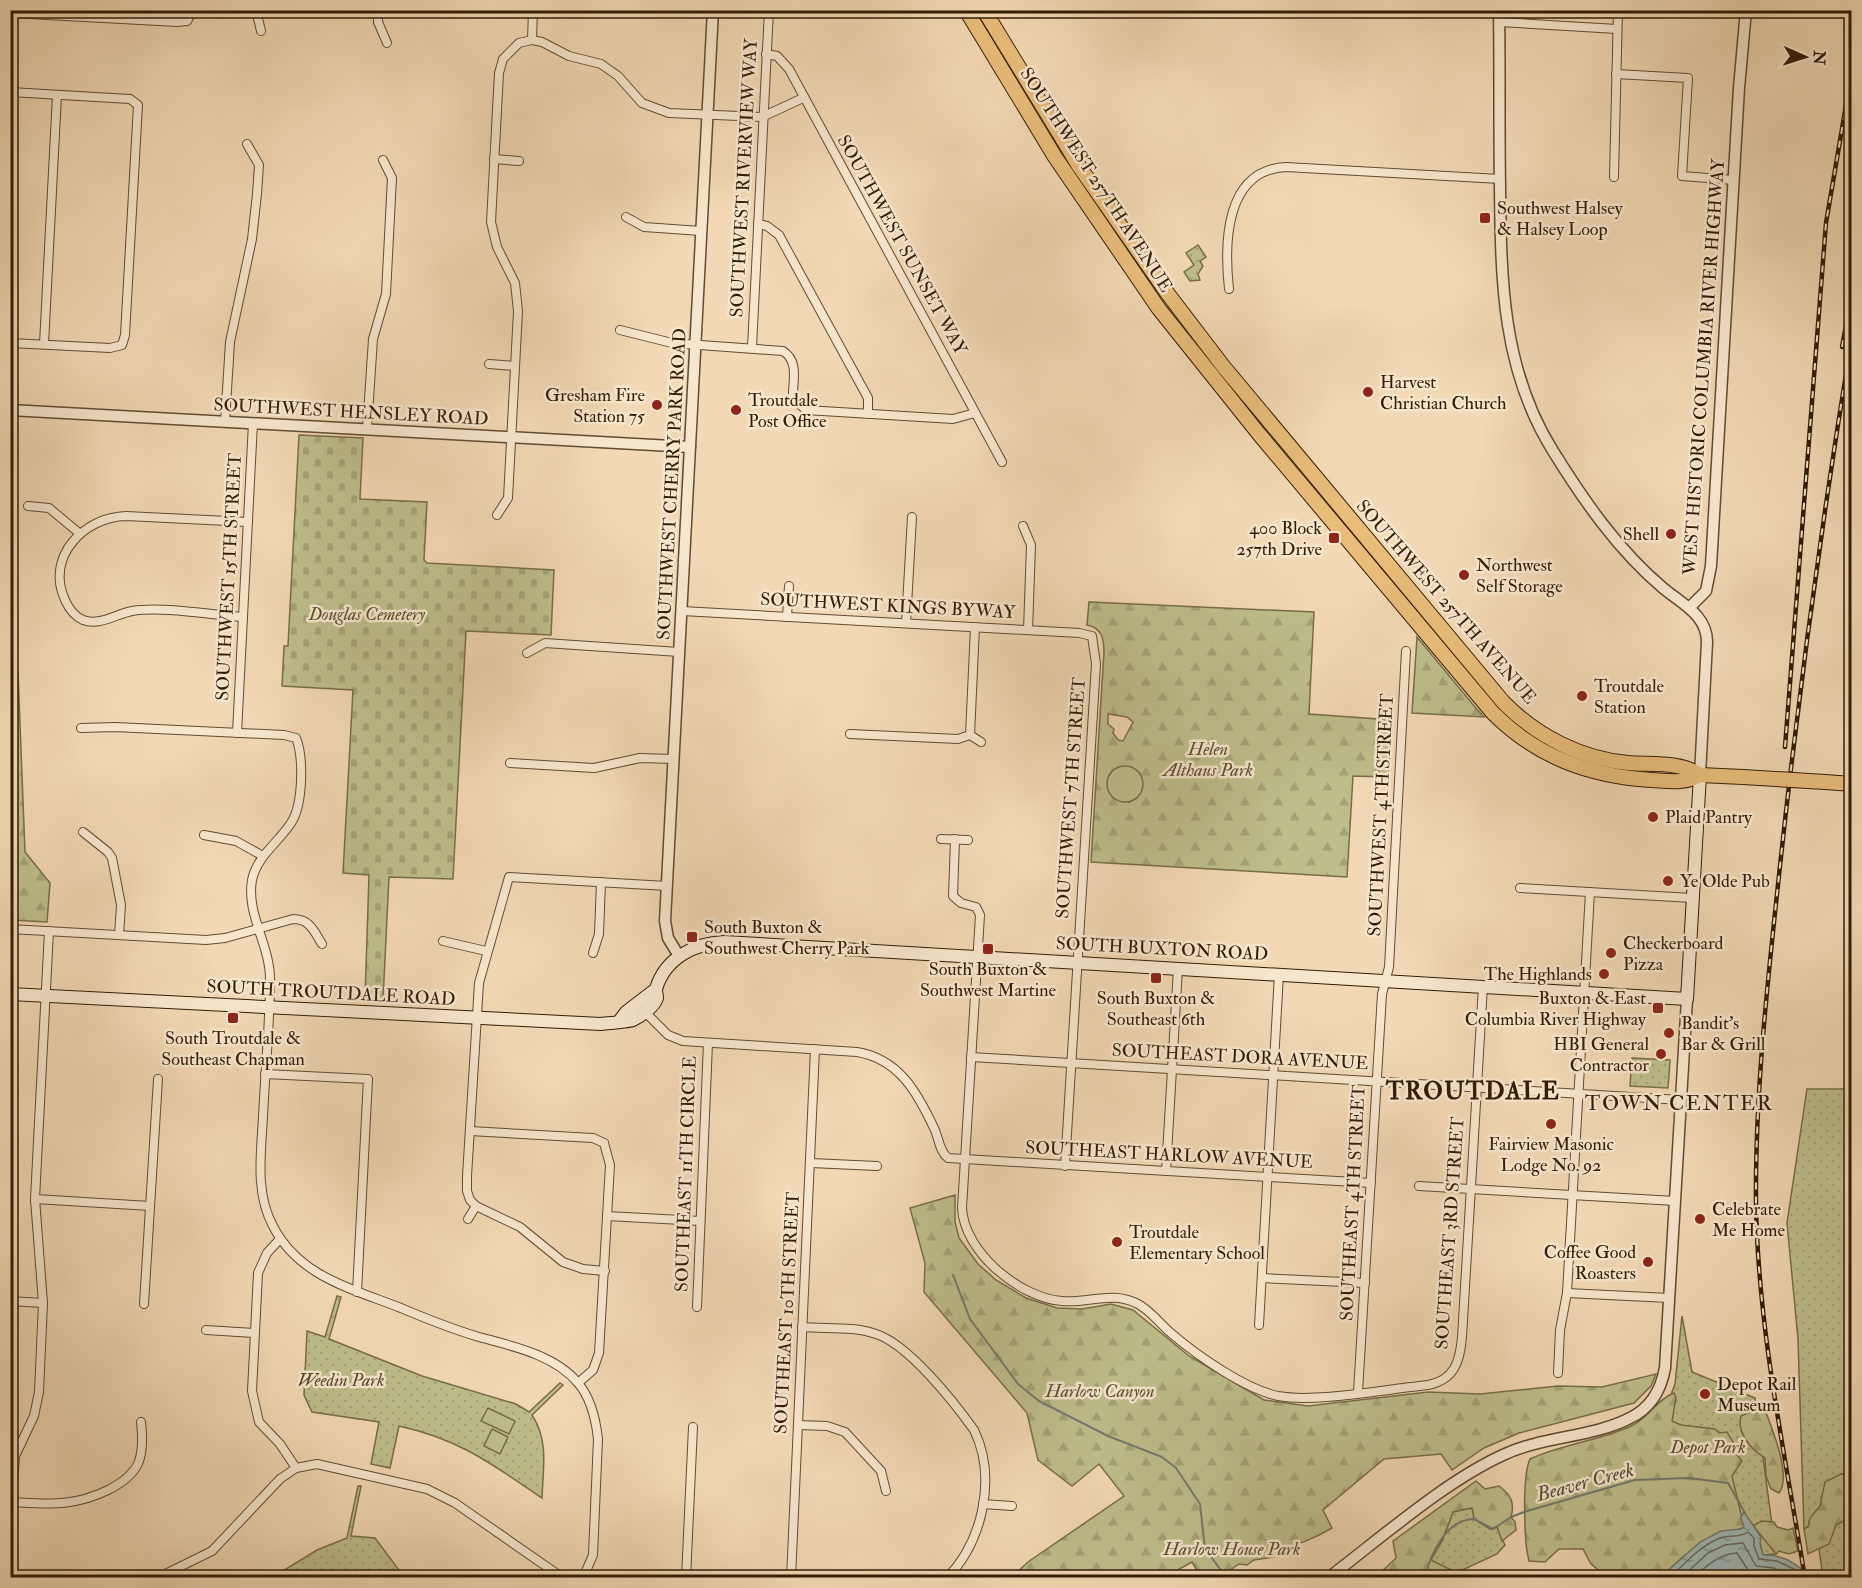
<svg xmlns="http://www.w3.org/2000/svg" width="1862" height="1588" font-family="'IM FELL Double Pica',serif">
<defs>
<pattern id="green-dots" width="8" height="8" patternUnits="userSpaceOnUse" patternTransform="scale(1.5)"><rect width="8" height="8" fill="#bebe8b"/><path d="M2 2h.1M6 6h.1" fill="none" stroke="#a4a376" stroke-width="1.8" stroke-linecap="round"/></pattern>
<pattern id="forest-firs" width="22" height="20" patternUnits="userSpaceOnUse" patternTransform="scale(1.5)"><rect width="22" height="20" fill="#bebe8b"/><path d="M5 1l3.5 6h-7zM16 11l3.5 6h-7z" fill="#a4a376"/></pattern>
<pattern id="cemetery-stones" width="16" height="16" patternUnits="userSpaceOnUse" patternTransform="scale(1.5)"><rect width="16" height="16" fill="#bebe8b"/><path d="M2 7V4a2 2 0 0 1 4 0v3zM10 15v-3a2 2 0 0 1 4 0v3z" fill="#a4a376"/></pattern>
<pattern id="water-ripples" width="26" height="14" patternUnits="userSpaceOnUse" patternTransform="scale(1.5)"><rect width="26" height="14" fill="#9fb8b7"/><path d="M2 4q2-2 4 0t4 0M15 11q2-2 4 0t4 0" fill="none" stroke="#829593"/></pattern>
</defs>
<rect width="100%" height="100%" fill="#f2d8b4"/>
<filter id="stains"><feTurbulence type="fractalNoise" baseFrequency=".00333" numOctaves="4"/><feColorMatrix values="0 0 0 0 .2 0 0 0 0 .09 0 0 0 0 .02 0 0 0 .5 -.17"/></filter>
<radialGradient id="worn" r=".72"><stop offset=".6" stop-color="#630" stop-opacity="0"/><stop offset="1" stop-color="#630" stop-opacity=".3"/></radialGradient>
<!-- green -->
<g fill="url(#green-dots)" stroke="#786d48" stroke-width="1.5">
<polygon points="1198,245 1206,257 1200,261 1203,266 1198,274 1200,280 1190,281 1184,272 1194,265 1186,253"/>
<polygon points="1632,1058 1670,1060 1668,1088 1630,1086"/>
<polygon points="1807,1089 1851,1089 1851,1476 1841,1474 1851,1481 1851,1577 1823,1577 1814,1514 1808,1528 1804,1529 1798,1339 1787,1223"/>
<path d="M337,1296L341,1297L329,1339L422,1376L516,1404L529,1412L560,1383L563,1385L532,1415C549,1441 543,1468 542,1498C492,1464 459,1439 399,1426L390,1468L371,1464L379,1422L312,1412L304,1395L307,1331L325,1337Z"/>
<polygon points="1682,1316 1692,1372 1755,1398 1776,1554 1763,1555 1760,1544 1744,1527 1700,1542 1661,1577 1666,1408 1675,1384"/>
<polygon points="358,1486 361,1486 351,1536 375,1538 401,1573 409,1577 273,1577 317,1550 347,1538"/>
<polygon points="1465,1508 1473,1509 1490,1529 1497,1527 1505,1545 1497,1554 1454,1574 1430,1560 1442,1541 1453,1512"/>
</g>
<!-- forest -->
<g fill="url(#forest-firs)" stroke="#786d48" stroke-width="1.5" fill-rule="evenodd">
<path d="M1089,602L1314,612L1309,714L1392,720L1388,777L1353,776L1347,877L1091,862L1104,652C1104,639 1102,628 1087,625ZM1108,714L1127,717L1133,722L1123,741L1118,740L1113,733L1114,729L1108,724ZM1117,768L1137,798L1129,802L1107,783L1110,774Z"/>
<polygon points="1417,637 1475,707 1484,717 1412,713"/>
<polygon points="11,672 18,673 25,852 50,883 47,922 11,920"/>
<path d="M955,1195V1222L959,1238L978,1264L996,1280L1026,1298L1057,1308L1082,1309L1111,1304L1133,1310L1189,1356L1264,1400L1308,1406L1428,1392L1480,1394L1558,1386L1602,1387L1656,1374L1651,1386L1634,1403L1519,1433L1484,1448L1452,1470L1441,1454L1384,1459L1323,1510L1332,1528C1310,1541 1297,1544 1273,1552L1274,1557L1254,1560L1247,1565L1239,1564L1220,1577H1201L1192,1562L1165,1577H1012L1028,1562L1124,1496L1099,1464L1072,1486L1038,1460L1027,1413L924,1292L925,1263L910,1208Z"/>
<path d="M1674,1393L1676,1398L1672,1421L1681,1425L1715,1429L1719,1433L1727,1432L1739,1452L1737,1455L1742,1461L1732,1476L1744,1527L1685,1555L1661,1577H1607L1591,1564L1583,1549H1559L1545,1562L1529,1561C1524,1543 1522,1476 1530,1459C1562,1444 1599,1441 1631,1426C1648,1419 1657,1399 1674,1393Z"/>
<path d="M1756,1405L1765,1410C1772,1428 1792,1477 1779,1493L1771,1489L1766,1476L1765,1458C1752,1450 1736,1433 1741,1416L1753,1411Z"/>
<polygon points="1841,1474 1851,1476 1851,1517 1836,1525 1829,1544 1808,1554 1804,1529 1808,1527 1810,1518 1820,1506 1825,1482"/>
<path d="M1476,1481L1485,1489L1499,1486C1511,1495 1515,1503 1511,1517L1515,1522L1516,1530L1502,1541L1497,1527L1490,1529L1474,1519L1472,1508L1453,1512L1442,1541L1431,1560L1451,1570L1453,1577H1376L1396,1558L1393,1541Z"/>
<polygon points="1762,1521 1774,1522 1777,1527 1788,1530 1793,1528 1798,1551 1789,1554 1779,1551 1776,1554 1755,1528 1754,1525"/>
</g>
<!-- cemetery -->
<polygon fill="url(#cemetery-stones)" stroke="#786d48" stroke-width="1.5" points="299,435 363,438 360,499 427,502 424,560 427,563 554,570 551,635 466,631 453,879 389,877 383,1000 365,999 369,875 343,873 353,690 282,686 284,646 288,646"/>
<!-- pitch -->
<g fill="#bebe8b" stroke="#786d48" stroke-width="1.5">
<circle cx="1125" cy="784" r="18"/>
<polygon points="488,1408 515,1421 509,1434 481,1421"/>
<polygon points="492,1429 508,1437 500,1454 484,1446"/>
</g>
<!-- water -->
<path fill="url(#water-ripples)" stroke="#737a70" stroke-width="1.5" d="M1744,1512L1761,1537L1760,1544L1763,1555C1782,1554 1797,1563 1810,1577H1661L1700,1542L1721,1531L1741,1529L1744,1527L1741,1517Z"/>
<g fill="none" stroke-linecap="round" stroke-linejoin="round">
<!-- shore -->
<g stroke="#686a5e" stroke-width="1.5">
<path d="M1670,1578C1685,1563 1700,1546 1720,1538C1730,1535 1739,1538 1748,1532L1754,1538V1546L1759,1559L1777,1561L1796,1570L1802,1578"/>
<polyline points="1681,1578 1708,1553 1725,1545 1743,1543 1756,1566 1774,1568 1792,1578"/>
<path d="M1694,1578C1706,1566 1719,1554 1737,1553L1750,1573L1771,1578"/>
</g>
<!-- stream -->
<g stroke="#737a70" stroke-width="2">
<polyline points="1846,493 1852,469"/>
<polyline points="953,1275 970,1319 1018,1384 1039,1401 1108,1436 1162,1457 1176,1468 1200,1504 1205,1549 1227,1578"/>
<path d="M1424,1578C1431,1554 1446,1519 1474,1519L1493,1529L1511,1517L1527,1511L1635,1480L1689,1478L1728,1483L1745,1513"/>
</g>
<!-- minor casing -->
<g stroke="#614b32" stroke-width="10">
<g id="minor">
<polyline points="256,10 261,31"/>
<polyline points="378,10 378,22 387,43"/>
<polyline points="10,13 177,22 187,21 193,10"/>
<polyline points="1499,22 1617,29"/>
<polyline points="532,40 533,10"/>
<polyline points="766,54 777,56 789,69 1002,462"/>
<polyline points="1616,74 1688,78 1682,176 1734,180"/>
<polyline points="10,92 130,99 138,105 125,335 122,345 110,348 10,343"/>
<polyline points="494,159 519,161"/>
<polyline points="1614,177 1618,10"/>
<polyline points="626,217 644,227 701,231"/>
<polyline points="758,224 767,226 779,235 868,398 868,414"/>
<path d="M1229,289C1224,243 1225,170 1286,167L1500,179"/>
<path d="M620,330L672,343L783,351C800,362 792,382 793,399L806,410L953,419L975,413"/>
<polyline points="44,344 57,95"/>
<polyline points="752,347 769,10"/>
<polyline points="489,364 515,366"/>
<polyline points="225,422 230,342 252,239 257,194 259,165 247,144"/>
<polyline points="367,429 373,339 386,294 392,178 383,160"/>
<polyline points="28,506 49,508 79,533"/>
<polyline points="497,515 508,498 518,311 515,283 497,247 491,222 499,73 503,59 519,43 532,40 542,42 569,56 601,64 618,76 642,103 669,113 762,117 803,98"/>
<polyline points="1023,526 1031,545 1028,630"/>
<polyline points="682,611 1079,633 1092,636 1096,664 1065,1166"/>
<path d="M243,617C212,615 162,606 132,611C116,614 100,626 83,620C74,616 69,609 65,600C45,557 84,517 126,516L248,522"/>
<polyline points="787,617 789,586"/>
<polyline points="906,623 912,517"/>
<polyline points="527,653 545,643 679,652"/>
<path d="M81,728L115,727L284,735L296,738C304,758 303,805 291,823C278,843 257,856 252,880C246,914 270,945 270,979C270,1025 265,1072 263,1117C261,1154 255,1193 273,1226C299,1277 353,1289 401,1308C427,1319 452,1329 479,1337C512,1346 555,1355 578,1383C591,1398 596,1421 598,1439L593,1555L583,1578"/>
<polyline points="237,733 253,423"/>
<polyline points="850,734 958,739 970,735"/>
<polyline points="970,735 975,627"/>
<polyline points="970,735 981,742"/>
<polyline points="510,763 594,768 640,758 674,759"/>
<polyline points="83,832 108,852 112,858 121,905 119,935"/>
<polyline points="204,835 236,841 263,856"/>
<polyline points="941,839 968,840"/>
<path d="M955,839L953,896L961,903L976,907L980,915L962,1208C964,1252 1020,1298 1062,1301C1088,1304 1112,1290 1138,1304C1151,1311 1160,1324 1172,1334C1198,1356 1245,1389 1278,1396C1316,1403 1387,1389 1428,1385C1454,1380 1460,1362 1462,1337L1483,986"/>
<polyline points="1520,888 1692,898"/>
<path d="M10,929L206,940L225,938L293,919C310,919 314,931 322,944"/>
<polyline points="443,941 486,951"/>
<polyline points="593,953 599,934 601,882"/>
<path d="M645,1012L668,1035L683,1041L857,1052C899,1059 917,1092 934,1128C939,1138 939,1151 948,1158L1371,1183"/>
<polyline points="971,1057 1681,1100"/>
<polyline points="265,1074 368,1079 357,1292"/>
<polyline points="470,1131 593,1138 604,1143"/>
<polyline points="811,1163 877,1166"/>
<polyline points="1166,1171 1178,968"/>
<polyline points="1419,1186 1675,1201"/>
<polyline points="35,1199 150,1206"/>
<polyline points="607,1216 700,1221"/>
<polyline points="468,1219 476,1206"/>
<polyline points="280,1239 267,1253 258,1273 252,1391 259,1422 280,1444 296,1468"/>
<polyline points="605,1271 583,1269 563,1262 520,1227 476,1206 470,1200 467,1191 467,1176 479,983 509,877 667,886"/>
<polyline points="1262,1278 1365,1283"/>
<polyline points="1567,1293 1669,1298"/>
<polyline points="10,1301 43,1303"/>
<polyline points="144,1304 158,1079"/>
<polyline points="697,1307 708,1043"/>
<polyline points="1259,1325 1279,974"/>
<path d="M802,1327C826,1329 854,1326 876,1334C908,1344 954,1402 974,1430C997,1477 983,1541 947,1578"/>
<polyline points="206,1330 254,1333"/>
<polyline points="1558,1373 1560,1330 1567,1293 1590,892"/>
<polyline points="578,1383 593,1370 599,1353 610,1165 604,1143"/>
<polyline points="1358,1392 1382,994 1389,967 1406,651"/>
<polyline points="798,1425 827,1426 845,1432 881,1471 886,1491"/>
<path d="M12,1502C49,1504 73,1507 108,1490C140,1474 145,1458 141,1422"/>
<polyline points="983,1504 1012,1506"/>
<polyline points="10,1529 15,1456 34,1416 39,1392 43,1303 35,1199 49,931"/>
<polyline points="157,1578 212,1551 280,1479 296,1468 317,1464 427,1489 455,1503 563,1578"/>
<polyline points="686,1578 693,1427"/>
<polyline points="791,1578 815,1049"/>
</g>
</g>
<!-- tertiary casing -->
<g stroke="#614b32" stroke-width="13">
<g id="tertiary">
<path d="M1499,10C1500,70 1499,129 1500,188C1501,280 1502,370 1553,451C1584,501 1618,550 1663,588C1682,604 1707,615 1707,642L1700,775"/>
<polyline points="10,410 690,447"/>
<polyline points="1689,608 1706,591 1711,566 1739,88 1746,10"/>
<polyline points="679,956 668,938 665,921 713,10"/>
<path d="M1328,1578C1381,1538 1444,1482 1503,1455C1543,1436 1591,1438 1630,1418C1651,1408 1661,1390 1665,1368L1687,999"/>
</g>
</g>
<!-- secondary casing -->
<g stroke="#311c06" stroke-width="14">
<g id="secondary">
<path d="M10,994L601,1024C608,1023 629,1022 633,1020C641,1016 654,1007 657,998C657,995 656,992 656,989C665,958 695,943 724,942L1687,999L1700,775"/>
<polyline points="620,1020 626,1012 656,989"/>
</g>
</g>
<!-- primary casing -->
<g stroke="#311c06" stroke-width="16">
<g id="primary">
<path d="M966,10L1055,157L1159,309L1259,434L1493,713C1537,757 1589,776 1651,780C1669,781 1684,784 1700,775"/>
<path d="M984,10L1079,166L1168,294L1223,366L1504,703C1537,736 1581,759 1628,763C1652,765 1680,761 1700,775"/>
<polyline points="1700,775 1743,777"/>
<polyline points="1825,782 1852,784"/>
</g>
</g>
<!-- minor -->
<use href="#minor" stroke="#f7e6ce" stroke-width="8"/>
<!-- tertiary -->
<use href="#tertiary" stroke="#f7e6ce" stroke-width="10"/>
<!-- secondary -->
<use href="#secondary" stroke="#f7e6ce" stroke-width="12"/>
<!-- primary -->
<use href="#primary" stroke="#e9bc7a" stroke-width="14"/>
<!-- rail casing -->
<g stroke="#311c06" stroke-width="4.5">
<g id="rail">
<polyline points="1842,347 1852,294"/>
<polyline points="1785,747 1826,223 1852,70"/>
<path d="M1805,1578C1785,1454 1758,1330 1756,1204C1755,1091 1768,978 1780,866C1799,689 1823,513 1852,337"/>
</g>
</g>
<!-- rail -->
<use href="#rail" stroke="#f7e6ce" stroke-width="2" stroke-dasharray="7" stroke-linecap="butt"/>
<!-- primary-bridge casing -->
<g stroke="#311c06" stroke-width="16" stroke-linecap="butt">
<polyline id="primary-bridge" points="1743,777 1825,782"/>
</g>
<!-- primary-bridge -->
<use href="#primary-bridge" stroke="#e9bc7a" stroke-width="14"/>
</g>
<!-- markers -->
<g fill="#8f2418" stroke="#f7e6ce" stroke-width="2">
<rect x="1479" y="212" width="12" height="12" rx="3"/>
<circle cx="1368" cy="392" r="6"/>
<circle cx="657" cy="405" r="6"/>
<circle cx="736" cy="410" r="6"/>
<circle cx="1671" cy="534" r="6"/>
<rect x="1328" y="532" width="12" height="12" rx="3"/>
<circle cx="1464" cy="575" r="6"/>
<circle cx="1582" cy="696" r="6"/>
<circle cx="1653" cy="817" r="6"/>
<circle cx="1668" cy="881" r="6"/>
<rect x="686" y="931" width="12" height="12" rx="3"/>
<rect x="982" y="943" width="12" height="12" rx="3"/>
<circle cx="1611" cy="953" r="6"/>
<circle cx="1604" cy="974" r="6"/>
<rect x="1150" y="972" width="12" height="12" rx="3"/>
<rect x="1652" y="1002" width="12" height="12" rx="3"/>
<rect x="227" y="1012" width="12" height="12" rx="3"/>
<circle cx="1669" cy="1033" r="6"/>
<circle cx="1661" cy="1054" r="6"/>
<circle cx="1551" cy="1124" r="6"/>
<circle cx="1700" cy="1219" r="6"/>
<circle cx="1117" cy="1242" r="6"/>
<circle cx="1648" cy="1262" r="6"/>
<circle cx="1705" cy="1394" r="6"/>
</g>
<g text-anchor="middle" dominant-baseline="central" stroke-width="5" stroke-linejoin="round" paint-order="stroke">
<!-- street labels -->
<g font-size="18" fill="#311c06" stroke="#f7e6ce">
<text transform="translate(744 178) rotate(-87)">SOUTHWEST RIVERVIEW WAY</text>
<text transform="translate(1096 180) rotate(57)">SOUTHWEST 257TH AVENUE</text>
<text transform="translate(902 245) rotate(61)">SOUTHWEST SUNSET WAY</text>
<text transform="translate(1704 367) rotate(-86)">WEST HISTORIC COLUMBIA RIVER HIGHWAY</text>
<text transform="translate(351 412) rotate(3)">SOUTHWEST HENSLEY ROAD</text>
<text transform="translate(672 484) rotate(-87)">SOUTHWEST CHERRY PARK ROAD</text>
<text transform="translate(229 577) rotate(-87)">SOUTHWEST 15TH STREET</text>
<text transform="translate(1446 602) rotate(49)">SOUTHWEST 257TH AVENUE</text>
<text transform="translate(888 606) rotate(3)">SOUTHWEST KINGS BYWAY</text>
<text transform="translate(1071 798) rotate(-86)">SOUTHWEST 7TH STREET</text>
<text transform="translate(1381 815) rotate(-87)">SOUTHWEST 4TH STREET</text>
<text transform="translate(1162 949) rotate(3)">SOUTH BUXTON ROAD</text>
<text transform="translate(331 993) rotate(3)">SOUTH TROUTDALE ROAD</text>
<text transform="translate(1240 1057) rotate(3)">SOUTHEAST DORA AVENUE</text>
<text transform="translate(1169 1155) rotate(3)">SOUTHEAST HARLOW AVENUE</text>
<text transform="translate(686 1174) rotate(-88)">SOUTHEAST 11TH CIRCLE</text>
<text transform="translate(1353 1203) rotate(-87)">SOUTHEAST 4TH STREET</text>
<text transform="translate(1450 1233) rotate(-86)">SOUTHEAST 3RD STREET</text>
<text transform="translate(787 1313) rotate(-87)">SOUTHEAST 10TH STREET</text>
</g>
<!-- poi labels -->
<g font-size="18" fill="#311c06" stroke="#f7e6ce" text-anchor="start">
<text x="1497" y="208">Southwest Halsey<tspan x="1497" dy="21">&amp; Halsey Loop</tspan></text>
<text x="1380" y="382">Harvest<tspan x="1380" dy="21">Christian Church</tspan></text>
<text x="645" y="395" text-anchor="end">Gresham Fire<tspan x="645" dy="21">Station 75</tspan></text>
<text x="748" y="400">Troutdale<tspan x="748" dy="21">Post Office</tspan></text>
<text x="1322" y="528" text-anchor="end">400 Block<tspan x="1322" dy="21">257th Drive</tspan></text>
<text x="1659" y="534" text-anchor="end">Shell</text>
<text x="1476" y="565">Northwest<tspan x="1476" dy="21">Self Storage</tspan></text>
<text x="1594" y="686">Troutdale<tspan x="1594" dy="21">Station</tspan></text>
<text x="1665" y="817">Plaid Pantry</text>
<text x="1680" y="881">Ye Olde Pub</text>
<text x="704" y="927">South Buxton &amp;<tspan x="704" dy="21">Southwest Cherry Park</tspan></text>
<text x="1623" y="943">Checkerboard<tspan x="1623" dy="21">Pizza</tspan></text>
<text x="988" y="969" text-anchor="middle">South Buxton &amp;<tspan x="988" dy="21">Southwest Martine</tspan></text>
<text x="1592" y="974" text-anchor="end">The Highlands</text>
<text x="1156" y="998" text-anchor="middle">South Buxton &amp;<tspan x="1156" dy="21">Southeast 6th</tspan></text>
<text x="1646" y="998" text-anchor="end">Buxton &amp; East<tspan x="1646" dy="21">Columbia River Highway</tspan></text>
<text x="1681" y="1023">Bandit's<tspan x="1681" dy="21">Bar &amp; Grill</tspan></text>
<text x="233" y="1038" text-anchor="middle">South Troutdale &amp;<tspan x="233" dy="21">Southeast Chapman</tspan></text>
<text x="1649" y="1044" text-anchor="end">HBI General<tspan x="1649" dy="21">Contractor</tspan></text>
<text x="1551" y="1144" text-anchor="middle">Fairview Masonic<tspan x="1551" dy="21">Lodge No. 92</tspan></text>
<text x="1712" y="1209">Celebrate<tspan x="1712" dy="21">Me Home</tspan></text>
<text x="1129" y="1232">Troutdale<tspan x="1129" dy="21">Elementary School</tspan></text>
<text x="1636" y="1252" text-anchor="end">Coffee Good<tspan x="1636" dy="21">Roasters</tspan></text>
<text x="1717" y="1384">Depot Rail<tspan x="1717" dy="21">Museum</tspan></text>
</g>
<!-- park labels -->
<g font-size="18" font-style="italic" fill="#5b4d2e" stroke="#f7e6ce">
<text x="367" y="614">Douglas Cemetery</text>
<text x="1208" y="749">Helen<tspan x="1208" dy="21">Althaus Park</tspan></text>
<text x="341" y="1380">Weedin Park</text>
<text x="1100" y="1391">Harlow Canyon</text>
<text x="1708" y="1447">Depot Park</text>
<text x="1232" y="1549">Harlow House Park</text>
</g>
<!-- water labels -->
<g font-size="20" font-style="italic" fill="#524b3b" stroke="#f7e6ce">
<text transform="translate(1585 1482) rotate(-15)">Beaver Creek</text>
</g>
<!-- quarter labels -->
<g font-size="21" letter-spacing="1.5" fill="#311c06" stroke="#f7e6ce">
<text x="1679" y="1103">TOWN CENTER</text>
</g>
<!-- district labels -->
<g font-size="24" font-weight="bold" letter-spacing="1.5" fill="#311c06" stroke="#f7e6ce">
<text x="1473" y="1091">TROUTDALE</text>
</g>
</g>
<!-- margin -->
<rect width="1862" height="1588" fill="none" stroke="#f2d8b4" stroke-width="36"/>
<rect x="12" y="12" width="1838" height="1564" fill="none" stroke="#311c06" stroke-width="3"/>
<rect x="18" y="18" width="1826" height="1552" fill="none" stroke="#311c06" stroke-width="1.5"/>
<!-- north arrow -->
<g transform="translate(1805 57) rotate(93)" stroke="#f7e6ce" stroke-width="4.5" paint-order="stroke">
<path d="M0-4.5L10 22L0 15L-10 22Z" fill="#311c06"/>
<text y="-9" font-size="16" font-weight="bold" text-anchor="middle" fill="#311c06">N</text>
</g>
<rect width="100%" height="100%" filter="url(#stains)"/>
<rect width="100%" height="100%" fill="url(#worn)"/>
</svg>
